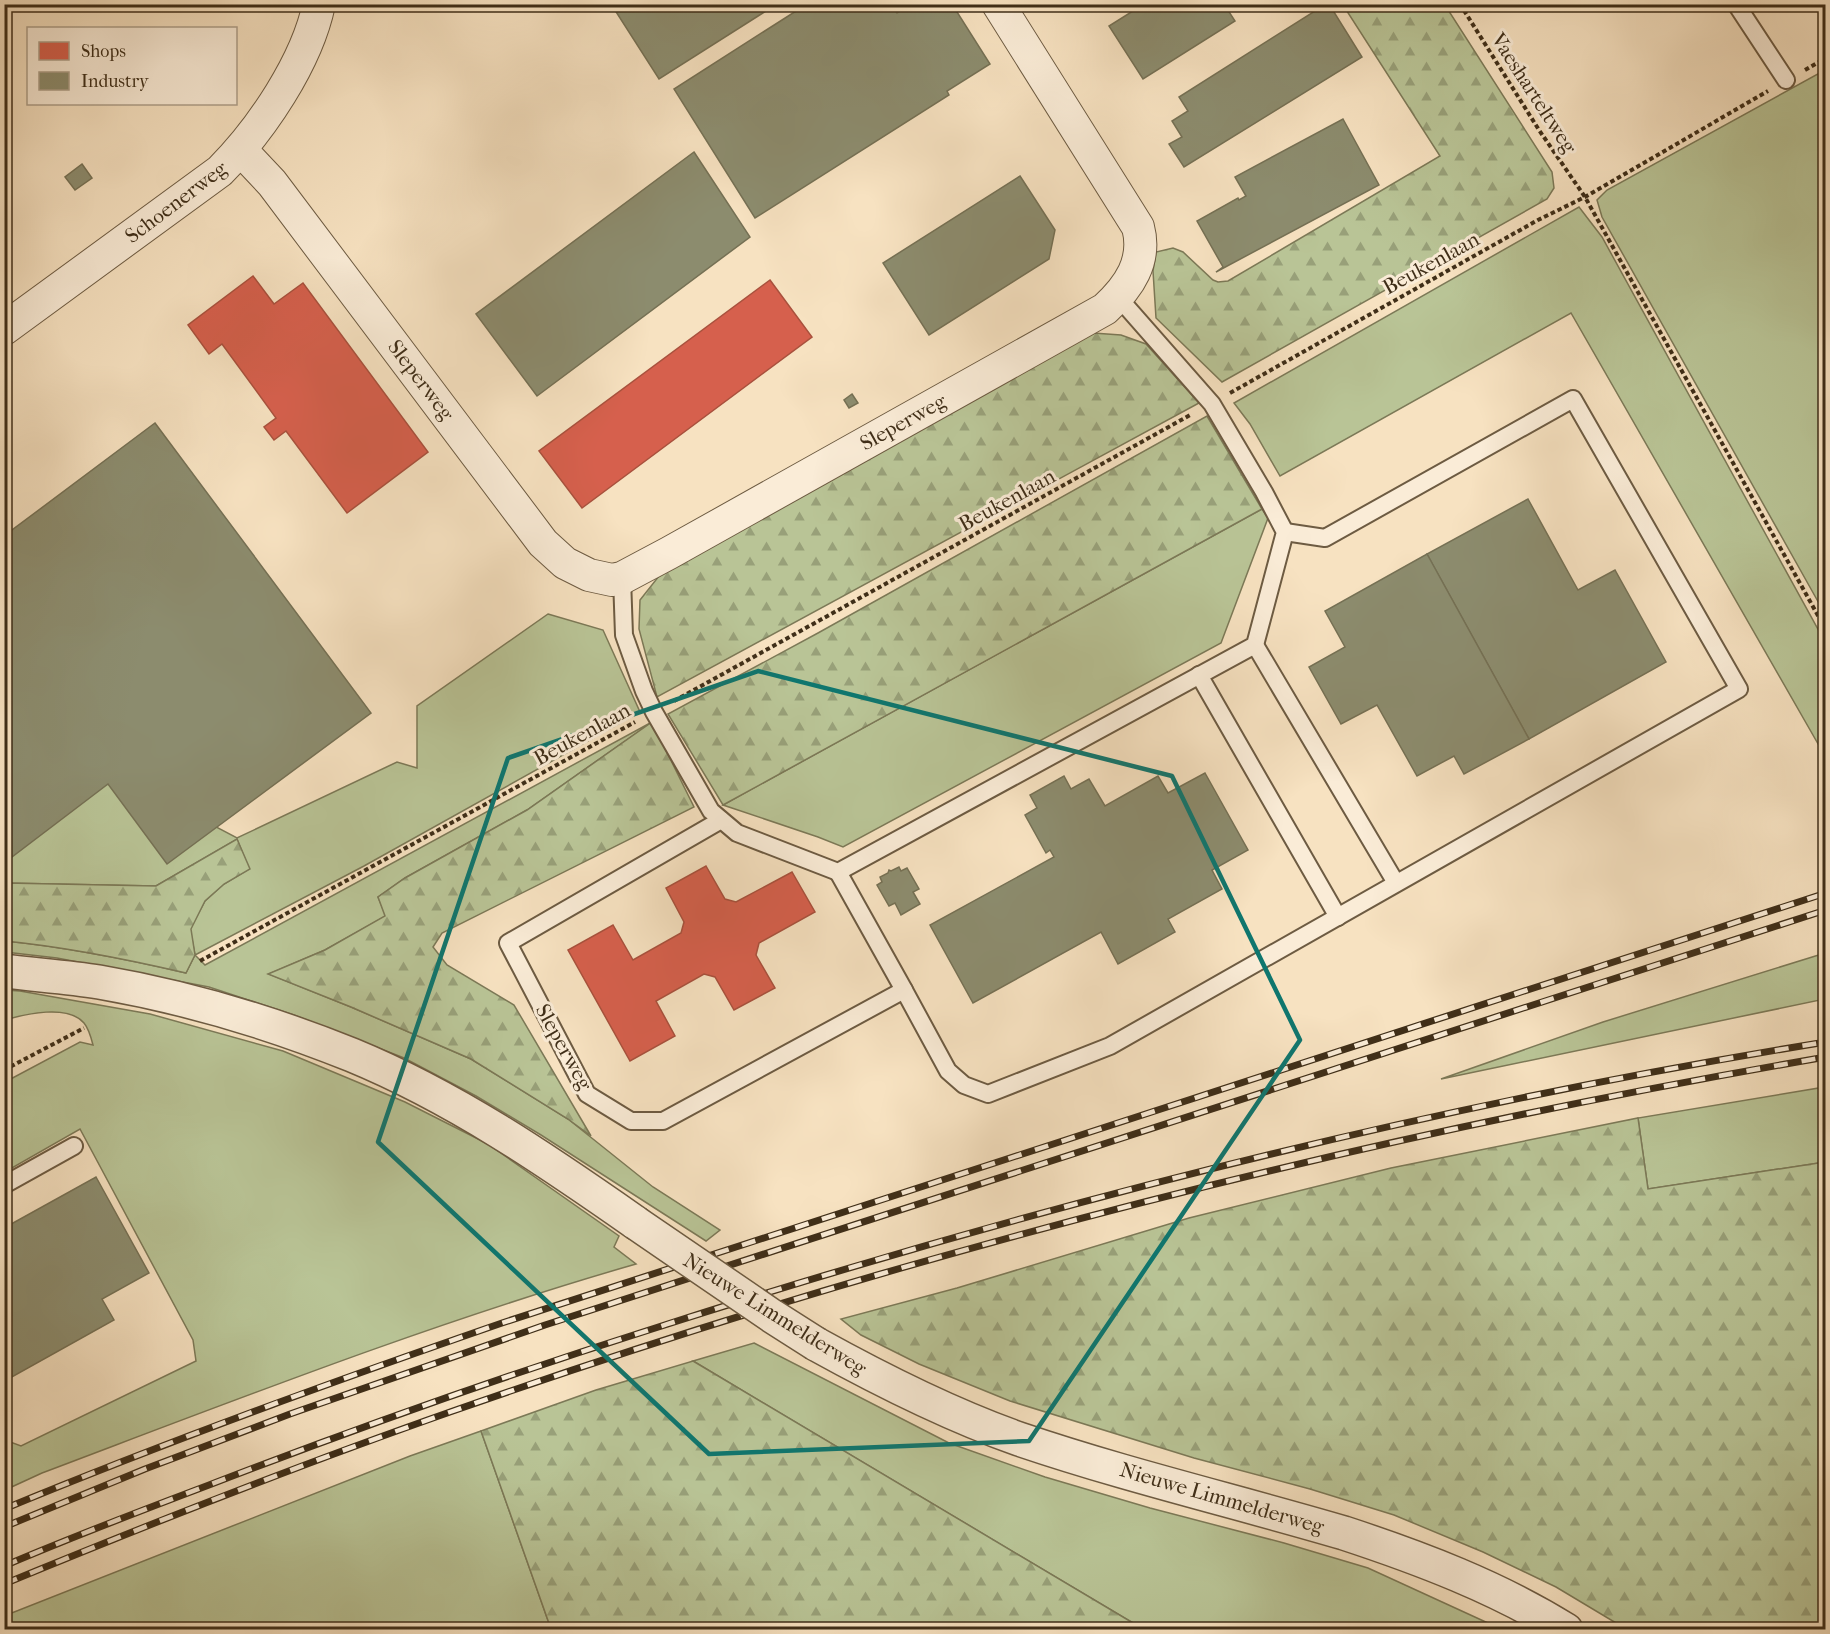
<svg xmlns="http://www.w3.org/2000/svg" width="1830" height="1634" font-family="'IM FELL French Canon',serif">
<defs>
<pattern id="forest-firs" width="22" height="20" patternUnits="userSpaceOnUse" patternTransform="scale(1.5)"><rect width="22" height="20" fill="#b9c496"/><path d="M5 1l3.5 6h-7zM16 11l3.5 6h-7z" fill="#98a079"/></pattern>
</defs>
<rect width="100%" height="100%" fill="#f7e2c1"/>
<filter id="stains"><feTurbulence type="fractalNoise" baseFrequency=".00333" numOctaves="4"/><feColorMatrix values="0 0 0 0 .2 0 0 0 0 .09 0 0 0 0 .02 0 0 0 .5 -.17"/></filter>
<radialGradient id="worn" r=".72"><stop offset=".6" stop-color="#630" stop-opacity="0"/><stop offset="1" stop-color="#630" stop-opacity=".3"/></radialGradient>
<!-- grass -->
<g fill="#b9c496" stroke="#7c7957" stroke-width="1.5">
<polygon points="1825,70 1825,614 1602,217 1597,200 1607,190"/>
<polygon points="1579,207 1602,237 1825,642 1825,756 1571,313 1280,476 1250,424 1234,403"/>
<polygon points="1262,509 1268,518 1221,643 843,847 818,837 723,805"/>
<path d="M548,614L603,630L640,712L364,866L195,955L205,965L652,722L527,810L405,878L378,897L386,916L325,950L269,974L351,1007L471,1059L568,1119L653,1187L720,1230L706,1241L541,1135L476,1096L404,1058L294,1015L209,987L57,958L5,952V941C66,947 126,959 186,973L195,955L190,929L205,901L224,884L249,869L237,839L156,886L5,883V775L108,770L237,838L397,762L417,768V706Z"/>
<polygon points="1825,953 1825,999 1441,1079 1603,1022"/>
<path d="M5,990L20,991L150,1014L283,1051L405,1102L488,1144L619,1236L614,1247L636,1264C434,1322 238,1399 42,1473L5,1490V1440L21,1446L196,1361L193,1340L80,1129L5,1172V1082L80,1042L93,1045C91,1037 89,1029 84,1023C68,1004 25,1014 5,1020Z"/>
<polygon points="1825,1087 1825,1162 1648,1189 1638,1118"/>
<polygon points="754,1343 949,1443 1045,1477 1150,1508 1284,1543 1368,1568 1501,1629 1167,1630 1138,1626 693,1361"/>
<polygon points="481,1431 551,1629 5,1630 4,1616 410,1456"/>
</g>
<!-- forest -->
<g fill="url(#forest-firs)" stroke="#7c7957" stroke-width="1.5">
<polygon points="1343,5 1445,5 1552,172 1554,188 1547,199 1222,382 1156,318 1153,271 1156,252 1173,248 1183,252 1213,280 1218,282 1228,281 1440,156"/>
<polygon points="1093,333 1121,335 1146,344 1199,403 657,697 639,629 640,600 659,576 847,469"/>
<polygon points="1207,416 1262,509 723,805 668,714 818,633"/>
<polygon points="652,722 694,807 442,933 433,947 447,965 514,1005 591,1136 568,1119 471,1059 351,1007 268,974 325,950 385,916 378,897 405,878 527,810"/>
<path d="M237,839L250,869L224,884L205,901L191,929L195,955L186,973C126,959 66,947 5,941V883L156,886Z"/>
<polygon points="1638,1118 1648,1189 1825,1162 1825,1629 1626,1629 1556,1587 1483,1552 1394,1515 1310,1489 1194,1458 1010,1401 919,1364 861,1335 841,1319 957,1288 1189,1218 1391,1168"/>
<polygon points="693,1361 1138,1626 1167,1629 551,1629 481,1431 596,1390"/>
</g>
<!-- shops -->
<g fill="#d6604d" stroke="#a9513d" stroke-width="1.5">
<polygon points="253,276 274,304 303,283 428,452 347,513 286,431 274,440 264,427 276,418 222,344 209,354 188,325"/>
<polygon points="770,280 812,337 582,508 539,451"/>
<polygon points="706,866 725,899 736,902 792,872 815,912 759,943 756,955 775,988 734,1010 715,977 704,974 656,1001 675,1036 630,1061 568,950 613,925 633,960 681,933 684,922 666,888"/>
</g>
<!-- industry -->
<g fill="#8c8c6e" stroke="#757054" stroke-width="1.5">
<polygon points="611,4 777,4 659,79"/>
<polygon points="807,4 891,4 897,13 911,4 952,4 990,64 947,91 949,95 755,218 674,89"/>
<polygon points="1144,4 1224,4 1235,21 1143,79 1109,26"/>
<polygon points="1326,4 1329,4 1362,57 1184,167 1169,144 1182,137 1172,121 1188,111 1179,97"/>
<polygon points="1343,119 1379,185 1216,272 1223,267 1197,221 1238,198 1239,200 1246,196 1235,177"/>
<polygon points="694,152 750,237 537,396 476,314"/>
<polygon points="82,164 92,178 75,190 65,177"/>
<polygon points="1020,176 1055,230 1049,259 929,335 883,263"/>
<polygon points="852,394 858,403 849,408 844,400"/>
<polygon points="155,423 371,713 167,864 108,784 8,860 4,856 4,536"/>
<polygon points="1528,499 1578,590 1615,570 1666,662 1529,739 1427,554"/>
<polygon points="1427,554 1529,739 1464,774 1454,756 1417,776 1377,705 1341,724 1309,667 1345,647 1325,611"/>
<polygon points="1205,773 1248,850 1212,870 1222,889 1168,919 1175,932 1118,964 1101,932 973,1003 930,925 1054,857 1050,850 1046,853 1025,815 1037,808 1030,795 1064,776 1071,789 1089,779 1105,806 1158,776 1168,793"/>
<polygon points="899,867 901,871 907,868 919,889 913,892 920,904 901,915 895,903 889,906 877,885 882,882 880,877 888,873 889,870 891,871"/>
<polygon points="96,1177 149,1273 102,1299 114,1320 10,1378 4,1368 4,1228"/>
</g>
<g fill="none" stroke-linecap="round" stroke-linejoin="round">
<!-- service casing -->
<g stroke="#6d5b42" stroke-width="20">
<g id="service">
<polyline points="1736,4 1786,80"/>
<polyline points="622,578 624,635 644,691 654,712 711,811 737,833 838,872 1255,645 1285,532 1264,492 1212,404 1118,297"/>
<polyline points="1255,645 1396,883"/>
<polyline points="1199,675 1338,917"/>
<polyline points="721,820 508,943 587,1094 631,1121 663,1121 904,990 838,872"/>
<polyline points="904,990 948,1071 964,1085 988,1094 1110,1046 1739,689 1573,399 1325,538 1285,532"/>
<polyline points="4,1185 74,1146"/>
</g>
</g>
<!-- minor casing -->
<g stroke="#6d5b42" stroke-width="34">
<g id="minor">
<path d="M241,150L272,183L543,543L565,563L589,575L612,580L622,578L669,553L1105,309C1129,287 1147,261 1138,227L998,4"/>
<path d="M4,329L220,171C261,130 307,62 319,4"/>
</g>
</g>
<!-- tertiary casing -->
<g stroke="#6d5b42" stroke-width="36">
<g id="tertiary">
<path d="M4,971C36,975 68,977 99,982C186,997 270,1022 352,1055C454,1097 546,1160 636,1223"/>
<path d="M816,1344C881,1380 948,1414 1019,1439C1125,1475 1235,1501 1344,1533C1420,1558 1497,1587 1566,1630"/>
</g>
</g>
<!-- path -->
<g stroke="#3f2e18" stroke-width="4" stroke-dasharray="4.5 3" stroke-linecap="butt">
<polyline points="1460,4 1539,130 1585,197 1826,630"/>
<polyline points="1805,70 1826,58"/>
<polyline points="1230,393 1538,220 1585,197 1768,91"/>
<polyline points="674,701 1192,414"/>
<polyline points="200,961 635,722"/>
<polyline points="4,1070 84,1028"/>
</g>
<!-- service -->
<use href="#service" stroke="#faecd7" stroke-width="16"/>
<!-- minor -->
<use href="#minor" stroke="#faecd7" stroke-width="32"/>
<!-- tertiary -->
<use href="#tertiary" stroke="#faecd7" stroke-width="33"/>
<!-- rail casing -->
<g stroke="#3f2e18" stroke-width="7">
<g id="rail">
<path d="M4,1509C168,1441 334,1381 502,1323L1826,893"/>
<polyline points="4,1527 145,1469 290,1414 545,1325 1826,910"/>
<path d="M4,1566C72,1537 140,1511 209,1485C354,1429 501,1377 649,1330C1034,1206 1427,1106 1826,1042"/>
<path d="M4,1584C152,1523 299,1465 450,1412C897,1255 1358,1137 1826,1057"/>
</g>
</g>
<!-- rail -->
<use href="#rail" stroke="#faecd7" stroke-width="4.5" stroke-dasharray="14" stroke-linecap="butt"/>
<!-- tertiary-bridge casing -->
<g stroke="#6d5b42" stroke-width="36" stroke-linecap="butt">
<polyline id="tertiary-bridge" points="636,1223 772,1316 816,1344"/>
</g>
<!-- tertiary-bridge -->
<use href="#tertiary-bridge" stroke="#faecd7" stroke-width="33"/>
</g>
<!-- marked area -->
<path fill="none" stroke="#0f766e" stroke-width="4.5" stroke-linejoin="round" d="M758,671L1172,776L1300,1040L1029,1441L709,1454L378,1142L508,758Z"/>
<g text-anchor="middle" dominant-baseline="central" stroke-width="6" stroke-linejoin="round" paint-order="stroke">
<!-- street labels -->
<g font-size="21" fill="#3f2e18" stroke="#faecd7">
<text transform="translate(1534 93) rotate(57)">Vaesharteltweg</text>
<text transform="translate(176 202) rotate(-37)">Schoenerweg</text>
<text transform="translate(1431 263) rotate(-29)">Beukenlaan</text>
<text transform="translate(421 380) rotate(53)">Sleperweg</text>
<text transform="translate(903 422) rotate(-29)">Sleperweg</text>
<text transform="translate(1007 500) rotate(-29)">Beukenlaan</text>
<text transform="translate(582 734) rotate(-29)">Beukenlaan</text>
<text transform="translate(564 1047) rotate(61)">Sleperweg</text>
<text transform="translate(775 1314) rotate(32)">Nieuwe Limmelderweg</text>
<text transform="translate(1222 1498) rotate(16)">Nieuwe Limmelderweg</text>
</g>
</g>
<!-- margin -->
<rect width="1830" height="1634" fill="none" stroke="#f7e2c1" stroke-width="24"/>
<rect x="6" y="6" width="1818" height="1622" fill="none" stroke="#3f2e18" stroke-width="3"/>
<rect x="12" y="12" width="1806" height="1610" fill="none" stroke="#3f2e18" stroke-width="1.5"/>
<!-- legend -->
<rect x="27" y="27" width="210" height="78" fill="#faecd7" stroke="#afa08b" stroke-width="1.5"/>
<rect x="39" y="42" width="30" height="18" fill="#d6604d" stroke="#afa08b" stroke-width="1.5"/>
<text x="81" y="57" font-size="18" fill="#3f2e18">Shops</text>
<rect x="39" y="72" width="30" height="18" fill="#8c8c6e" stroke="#afa08b" stroke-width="1.5"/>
<text x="81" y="87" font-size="18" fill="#3f2e18">Industry</text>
<rect width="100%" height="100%" filter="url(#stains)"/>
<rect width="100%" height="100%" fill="url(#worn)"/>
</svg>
